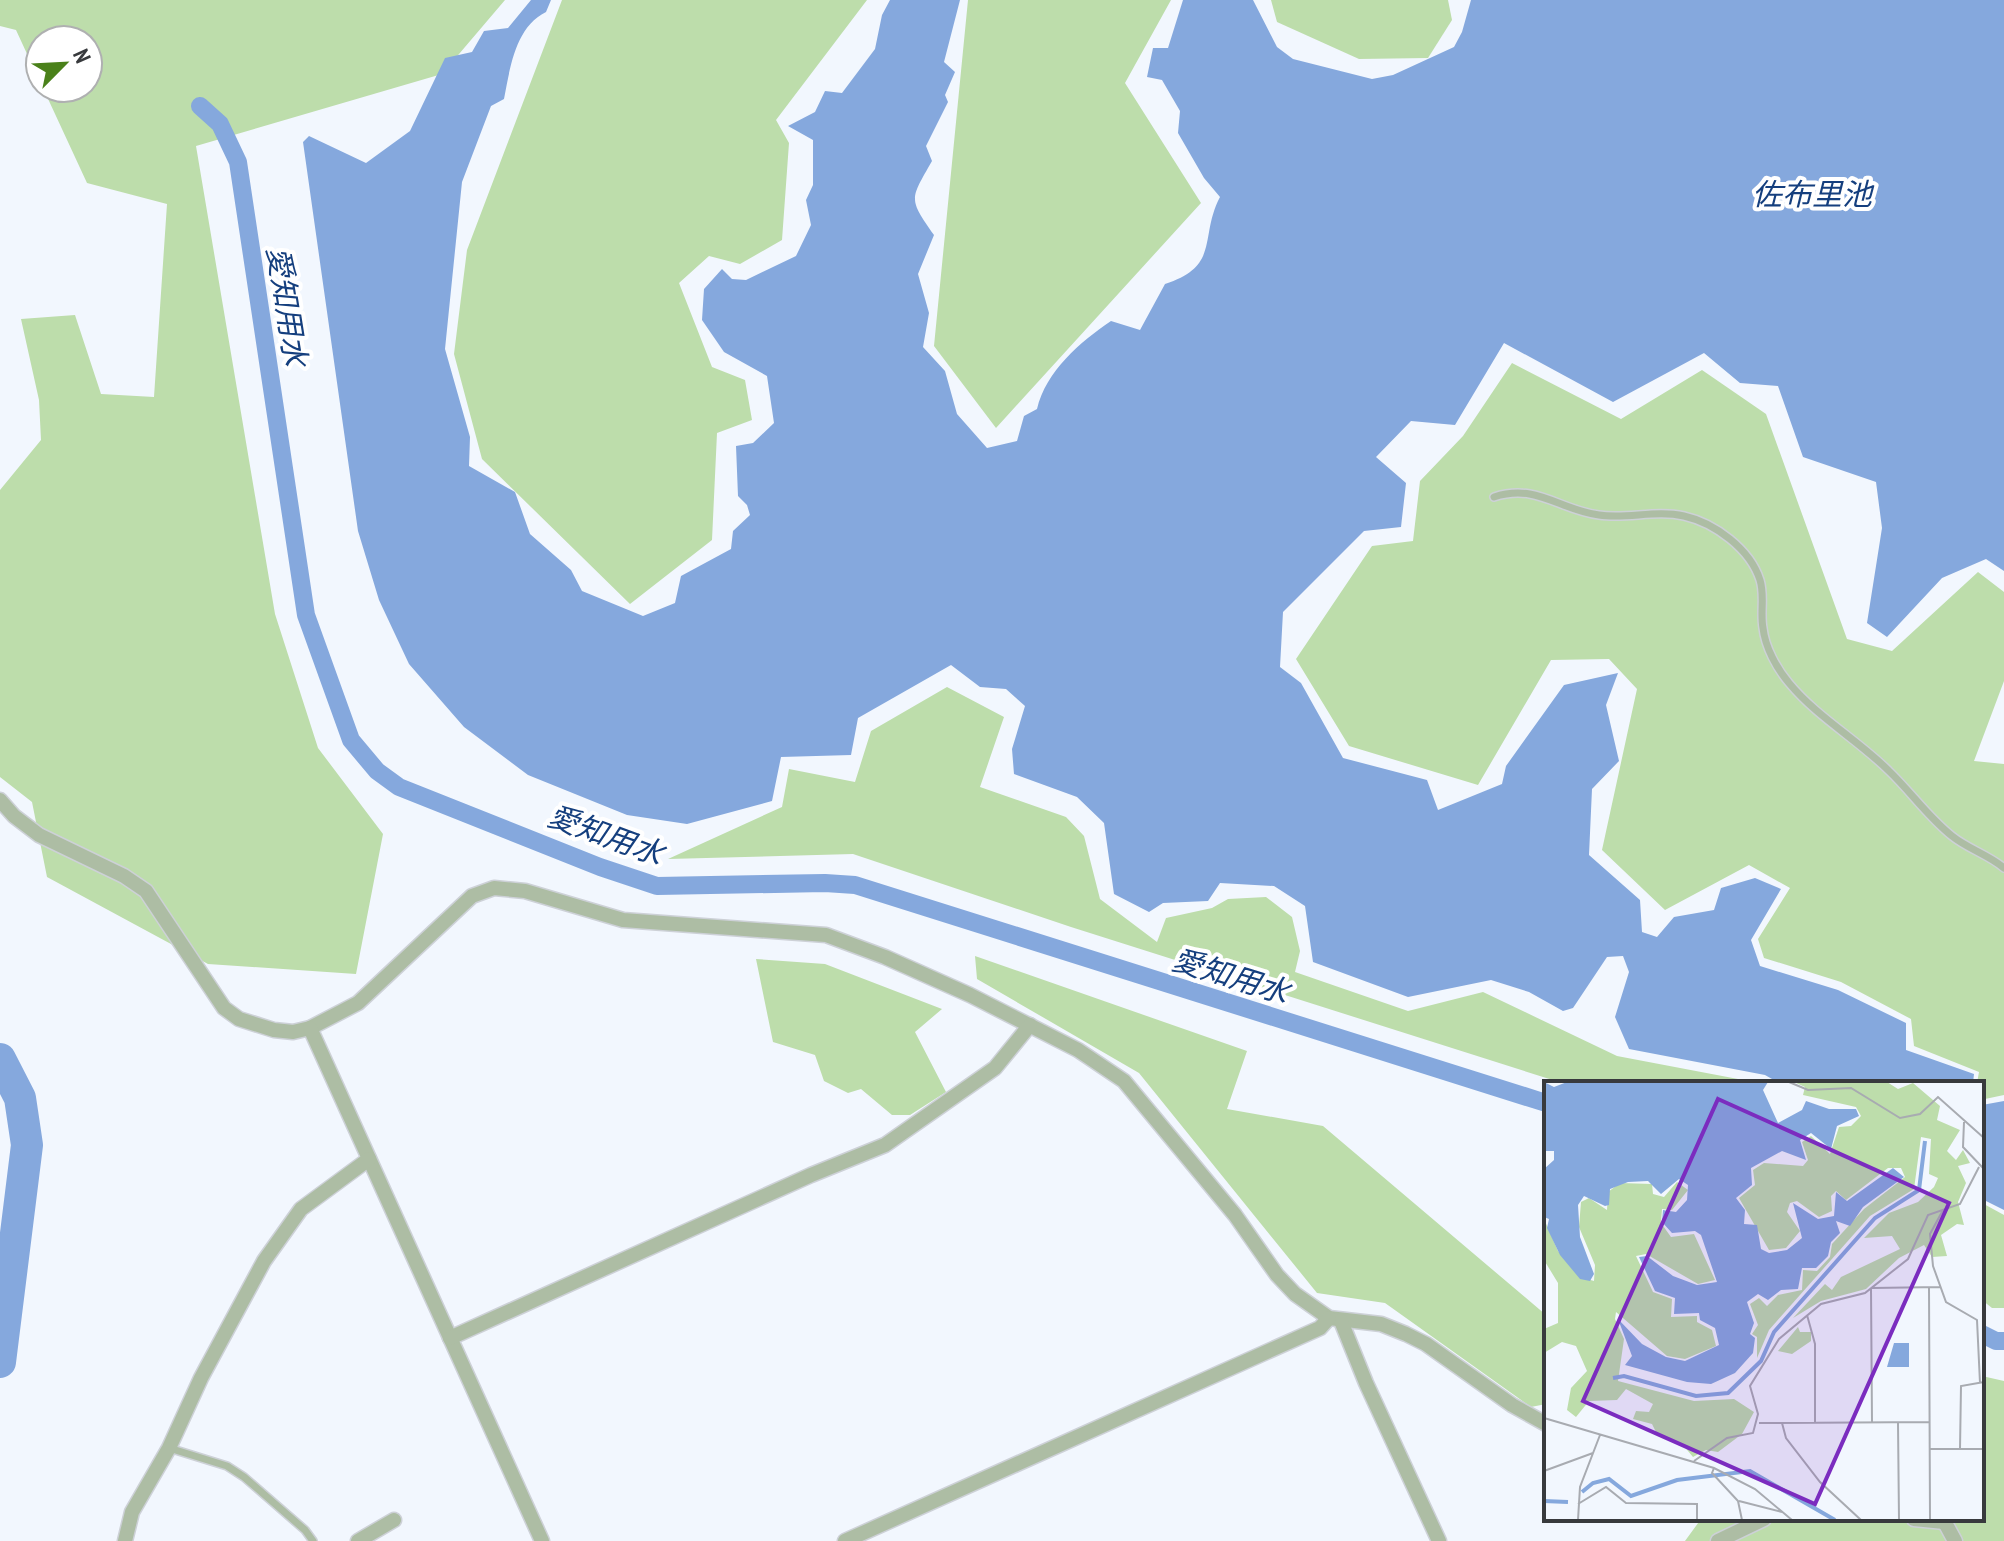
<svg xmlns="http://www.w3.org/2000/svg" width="2004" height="1541" font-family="'PT Sans Narrow','Noto Sans JP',sans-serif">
<rect width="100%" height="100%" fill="#f2f7fe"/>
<!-- green -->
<g fill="#bdddab">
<polygon points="0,0 505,0 442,74 196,146 275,614 318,748 383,834 356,974 208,964 47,877 32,802 0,777 0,490 41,440 39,400 21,319 75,315 101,394 154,397 167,204 87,183 43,88 88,88 88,40 40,40 40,82 16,30 0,26"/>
<polygon points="562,0 867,0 776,120 789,143 782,240 740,264 709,256 679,283 712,367 745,380 752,420 717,433 712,540 630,604 482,459 454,354 467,250"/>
<polygon points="968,0 1171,0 1125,83 1201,203 996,428 934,346"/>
<polygon points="1271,0 1448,0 1452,20 1428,58 1359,59 1277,22"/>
<polygon points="1512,363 1621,419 1702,370 1766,414 1847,639 1892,651 1978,572 2004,592 2004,681 1974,761 2004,764 2004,1095 1985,1099 1982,1096 1982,1083 1977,1083 1979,1072 1914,1046 1911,1019 1841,982 1764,958 1758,939 1790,888 1749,865 1665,910 1602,850 1637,689 1609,659 1551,660 1478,785 1349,746 1296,659 1372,546 1413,541 1420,481 1463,436"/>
<polygon points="947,687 1004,717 980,787 1066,817 1084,836 1100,899 1157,942 1166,918 1212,908 1228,899 1266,897 1292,917 1300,951 1295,972 1408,1011 1483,992 1617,1056 1759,1083 1562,1083 1071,927 853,854 668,859 782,807 789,769 855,782 871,731"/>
<polygon points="975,956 1247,1051 1227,1109 1323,1126 1546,1315 1546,1404 1531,1407 1385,1303 1317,1293 1139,1073 977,979"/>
<polygon points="756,959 825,964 942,1009 915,1032 946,1092 910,1115 892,1115 861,1089 848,1093 824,1081 815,1055 773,1042"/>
<polygon points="1982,1203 2004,1215 2004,1308 1992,1308 1982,1300"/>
<polygon points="1982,1376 2004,1381 2004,1541 1685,1541 1701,1519 1982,1519"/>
</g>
<!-- water -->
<g fill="#85a8dd">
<path d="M531,0H551L546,12C515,27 510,69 504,99L491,106L462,182L445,349L470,437L469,466L515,492L530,534L571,570L582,591L643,616L675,603L681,576L731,549L733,531L750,515L747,505L738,496L736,446L753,443L774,423L767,376L724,352L702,320L704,289L722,269L732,279L746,280L796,256L811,225L806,200L813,185V140L788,126L815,112L825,91L842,93L875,49L882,15L890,0H960L944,62L955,72L945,95L948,102L926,146L932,161C910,200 908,198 934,235L918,274L929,313L923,347L945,371L957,414L987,448L1017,441L1024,416L1037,409C1046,371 1080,342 1111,321L1140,330L1165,284C1221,266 1199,237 1220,197L1204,178L1178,133L1180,111L1162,80L1147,77L1153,48H1168L1183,0H1253L1277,47L1293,59L1372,79L1393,75L1454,47L1462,32L1471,0H2004V571L1986,559L1942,578L1887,637L1867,623L1882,528L1876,482L1803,457L1778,386L1740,383L1704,353L1613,402L1504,343L1455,425L1411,421L1376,457L1406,483L1401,527L1364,531L1283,612L1280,667L1301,683L1343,758L1427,780L1438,810L1502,784L1506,766L1564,685L1618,673L1606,705L1619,761L1592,789L1589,855L1640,900L1642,932L1657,937L1674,917L1714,910L1721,888L1755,878L1781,889L1751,940L1760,966L1838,990L1906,1023V1050L1974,1074L1973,1083H1779L1765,1075L1629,1049L1615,1017L1629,972L1623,956L1607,957L1573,1008L1563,1011L1529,992L1491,980L1408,997L1313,962L1305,906L1274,886L1220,883L1208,901L1163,903L1149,912L1114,894L1104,823L1077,797L1014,774L1012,749L1025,706L1006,689L980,687L951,665L858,718L851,755L781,757L772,801L687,824L627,815L528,775L464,727L409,664L379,600L358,531L303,142L309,136L366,163L410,131L445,58L472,52L484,31L508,28Z"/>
<polygon points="2004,1101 2004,1210 1982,1199 1982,1105"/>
</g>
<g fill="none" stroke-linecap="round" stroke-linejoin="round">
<!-- canal -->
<g stroke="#85a8dd" stroke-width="18">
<polyline points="200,106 220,124 238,162 306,615 351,740 377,771 399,787 600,867 657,886 825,883 855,885 1546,1103"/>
<polyline points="1982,1334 1996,1341 2004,1341"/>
</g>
<!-- river -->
<polyline stroke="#85a8dd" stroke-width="32" points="0,1059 20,1098 27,1145 0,1362"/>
<!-- service casing -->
<g stroke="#cdd1d7" stroke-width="10">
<g id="service">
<path d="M1494,497C1537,483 1559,510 1599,515C1627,519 1656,510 1684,516C1715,523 1750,549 1760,580C1765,596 1760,612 1763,628C1765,647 1777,669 1789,683C1817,717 1858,740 1889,771C1911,792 1928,817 1952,836C1968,849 1989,855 2004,868"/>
<polyline points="169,1448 227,1466 244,1477 305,1530 313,1541"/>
</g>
</g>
<!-- minor casing -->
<g stroke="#cdd1d7" stroke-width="17">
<g id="minor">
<polyline points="0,800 14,816 39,835 124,876 146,891 224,1008 239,1019 274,1030 293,1032 310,1028 358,1003 472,896 494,888 525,891 623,920 826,935 885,957 970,995 1078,1050 1124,1081 1235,1215 1277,1275 1295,1294 1329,1318 1381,1324 1406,1334 1426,1344 1512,1405 1546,1424"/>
<polyline points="310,1028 542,1541"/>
<polyline points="1341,1321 1366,1383 1439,1541"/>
<polyline points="450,1338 811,1175 885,1145 995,1068 1030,1025"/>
<polyline points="1914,1519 1944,1522"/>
<polyline points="1943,1519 1955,1541"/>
<polyline points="125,1541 132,1512 169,1448 201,1378 264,1261 301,1209 369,1159"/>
<polyline points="358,1541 394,1520"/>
<polyline points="845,1541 1320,1328 1329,1318"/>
<polyline points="1718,1541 1764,1519"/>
</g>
</g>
<!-- service -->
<use href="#service" stroke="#adbda4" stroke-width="7"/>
<!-- minor -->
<use href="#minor" stroke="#adbda4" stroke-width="14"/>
</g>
<g text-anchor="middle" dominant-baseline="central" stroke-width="8" stroke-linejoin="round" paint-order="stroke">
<!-- water labels -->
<g font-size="30" font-style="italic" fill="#153f7e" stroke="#fff">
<text x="1812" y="193">佐布里池</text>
<text transform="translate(288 306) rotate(81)">愛知用水</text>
<text transform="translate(606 834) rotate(20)">愛知用水</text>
<text transform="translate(1231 975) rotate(17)">愛知用水</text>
</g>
</g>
<!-- overview -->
<g transform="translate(1544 1081)">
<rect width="440" height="440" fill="#f2f7fe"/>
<path d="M250,1H343L354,8L369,2L396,25L393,39L416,49L403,70L412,79L419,69L426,82L414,85L422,102L414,121L420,144L413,143L397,154L403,175L388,176L380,164L355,177L322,208L277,220L249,237L281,203L288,209L297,196L356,168L348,155L320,157L345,132L374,121L390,106L394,97L385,93L387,58L377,56L370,108L326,135L225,249L213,277V256L208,253L214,244L206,223L215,217L223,225L234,214L258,209L259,189L273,190L286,176L288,163L320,128L361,96L357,87H344L302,119L292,110L287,115L288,130L275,136L253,120L246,122L243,131L256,150L242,167L225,169L195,117L211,104L209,89L220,82L259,85L264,79L258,61L267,55L286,73L295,46L307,45L317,35L312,26L259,14L261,6ZM133,101L144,109L128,129L118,128L117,142L127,156L150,153L171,199L154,203L102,173L92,175L109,211L128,218L127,236L153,235V241L168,249L172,265L141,278L123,275L72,231L71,238L80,258L74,300L150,320L190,318L210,331L198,353L174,371L162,369L149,376L139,364L113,353L108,343L89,338L92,330L105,331L109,323L82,308L73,319L45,320L32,336L23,329L27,307L43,290L32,265L18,261L0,272V248L14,242V202L0,179V138L14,170L36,196L50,200L51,184L35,146L37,121L45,117L63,129L64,111L76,102L108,103L109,113L120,116ZM254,246L256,251H267V260L248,273L234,270Z" fill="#bdddab"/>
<path d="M0,1L10,6L23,1H224L219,9L234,42L258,29L262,20L285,28H312L315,35L293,45L287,68L267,52L256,59L262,79L238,70L207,87L208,104L192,117L201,129L200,143L213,144L217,168L225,172L243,169L258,157L249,122L274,138L290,135L292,111L303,120L349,87L360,96L319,126L306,145L292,140L296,152L287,161L284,175L272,187H258L254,208L237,209L224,219L214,213L203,221L210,242L206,253L211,257L209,272L191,292L167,303L143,301L81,284L88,275L74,238L98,263L122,276L141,280L175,264L171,247L156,239L155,232L130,233L131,217L111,210L95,176L103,175L129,195L153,204L173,201L157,154L151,150L128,152L118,141L119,129L132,131L143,119L144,104L135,98L117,113L104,100L84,101L66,108L65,124L61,125L40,115L34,124L36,156L50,193L46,200L36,198L16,174L3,147L5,138L0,136V88L10,79V70H0ZM350,262H365V286H343Z" fill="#85a8dd"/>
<path fill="none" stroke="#85a8dd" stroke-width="4" d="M69,297L80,295L152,315L184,312L217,280L230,251L331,137L375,109L381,60M38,411L49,402L65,398L87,415L133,399L206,390L291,439M0,420L24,421"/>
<path fill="none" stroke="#a8abb1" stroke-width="2" d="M245,1L264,9L307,7L356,37L376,33L394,16L440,57M420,41L419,66L440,88M399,129L386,153L389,185L402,221L433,239L436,302M385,206L386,439M328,207L396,206M327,208L328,341M263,234L271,263V342M0,337L170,387L211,408L248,439M215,342L386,341M238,342L242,357L276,401L317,439M354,342L355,439M386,368H440M416,368L417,305L440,301M150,380L183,357L209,352L214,333L206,305L235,258L277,223L321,212L364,178L384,134L416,123L435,86M170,387L168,392L194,420L198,439M0,390L49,372M195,420L238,431M34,423L62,406L82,422L153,423V439M34,439L36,406L56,354"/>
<path fill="#7b2cbf" fill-opacity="0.15" stroke="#7b2cbf" stroke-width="4" d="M174,18L405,122L271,423L39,320Z"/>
<rect width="440" height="440" fill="none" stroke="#383a3d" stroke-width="4"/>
</g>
<!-- north arrow -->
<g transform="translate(64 64) rotate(66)"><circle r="38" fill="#ffffff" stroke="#afb0b1" stroke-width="2"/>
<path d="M0-6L14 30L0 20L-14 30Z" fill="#4a811a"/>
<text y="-12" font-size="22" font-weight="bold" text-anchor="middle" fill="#383a3d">N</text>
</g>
</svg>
